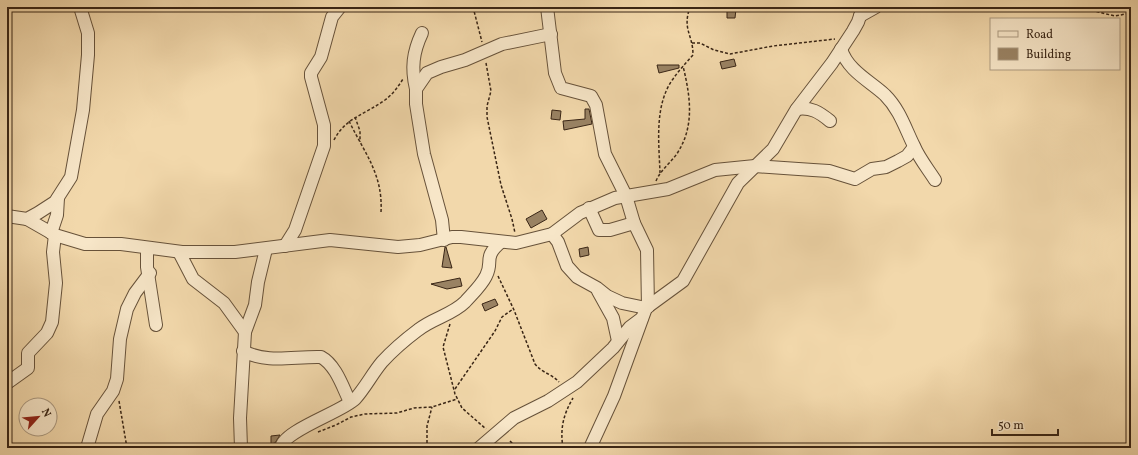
<svg xmlns="http://www.w3.org/2000/svg" width="1138" height="455" font-family="Vollkorn,serif">
<rect width="100%" height="100%" fill="#f2d8ab"/>
<filter id="stains"><feTurbulence type="fractalNoise" baseFrequency=".005" numOctaves="4"/><feColorMatrix values="0 0 0 0 .2 0 0 0 0 .09 0 0 0 0 .02 0 0 0 .5 -.17"/></filter>
<radialGradient id="worn" r=".72"><stop offset=".6" stop-color="#630" stop-opacity="0"/><stop offset="1" stop-color="#630" stop-opacity=".3"/></radialGradient>
<!-- building -->
<g fill="#998263" stroke="#392515">
<polygon points="727,9 736,9 735,18 727,18"/>
<polygon points="734,59 736,66 722,69 720,62"/>
<polygon points="657,65 679,65 679,68 659,73"/>
<polygon points="585,109 589,109 592,124 564,130 563,121 585,119"/>
<polygon points="552,110 561,111 560,120 551,119"/>
<polygon points="542,210 547,219 531,228 526,219"/>
<polygon points="445,247 446,247 452,268 442,267"/>
<polygon points="588,247 589,255 580,257 579,249"/>
<polygon points="460,278 462,286 447,289 431,284"/>
<polygon points="495,299 498,305 485,311 482,304"/>
<polygon points="280,435 275,443 271,444 271,436"/>
</g>
<g fill="none" stroke-linecap="round" stroke-linejoin="round">
<!-- minor casing -->
<g stroke="#67523a" stroke-width="14">
<g id="minor">
<polyline points="547,7 555,73 561,88 591,96 596,105 605,154 626,196 634,223 647,250 648,307"/>
<polyline points="860,16 876,7"/>
<path d="M841,49C848,71 870,81 885,95C900,110 905,128 914,146C919,158 928,169 935,180"/>
<path d="M416,89C411,68 413,52 422,33"/>
<path d="M797,109C811,107 819,112 830,121"/>
<polyline points="589,208 599,230 610,230 634,223"/>
<polyline points="7,216 27,219 38,213 55,202 71,177 83,110 88,55 88,33 80,7"/>
<polyline points="27,219 55,235 85,244 121,244 182,252 235,252 330,240 398,247 420,245 452,237 461,237 516,243 552,234 580,213 615,198 668,189 715,170 755,166 813,170 829,171 855,179 872,169 886,167 898,161 907,156 914,147"/>
<polyline points="51,233 57,215 58,198"/>
<polyline points="552,234 558,242 567,266 577,277 597,288 607,296 622,303 646,308"/>
<polyline points="444,240 442,220 424,154 416,104 416,89 427,73 441,67 465,60 502,44 551,34"/>
<polyline points="285,246 295,230 324,146 324,125 311,77 311,73 321,57 332,17 340,7"/>
<polyline points="147,248 147,267 156,325"/>
<polyline points="179,252 193,279 224,303 245,332"/>
<polyline points="598,291 613,318 618,341"/>
<path d="M243,351C268,364 294,356 321,357C336,365 343,388 350,402"/>
<polyline points="7,383 28,368 28,353 47,333 52,322 56,283 53,252 55,235"/>
<polyline points="87,448 97,414 113,391 117,379 120,339 127,309 135,293 150,273"/>
<polyline points="241,448 240,418 245,332 255,305 258,282 266,249"/>
<path d="M281,448C282,431 342,412 355,399C365,388 372,374 382,362C393,350 406,339 418,330C433,318 452,315 465,302C472,294 481,286 486,276C494,261 482,258 501,242"/>
<polyline points="479,448 514,418 548,401 577,382 613,348 630,327 642,318"/>
<polyline points="590,448 614,396 646,308 683,281 738,183 773,149 796,110 832,63 853,31 858,22 863,7"/>
</g>
</g>
<!-- path -->
<g stroke="#392515" stroke-width="1.5" stroke-dasharray="3 2" stroke-linecap="butt">
<polyline points="473,7 482,42"/>
<polyline points="1077,7 1115,16 1131,13"/>
<polyline points="692,43 700,43 714,50 730,54 773,46 835,39"/>
<polyline points="486,63 491,91 487,106 487,117 501,185 512,219 515,233"/>
<polyline points="355,117 360,131 360,142"/>
<path d="M349,121C365,154 383,174 381,212"/>
<path d="M334,140C345,118 366,114 385,100C392,95 398,87 403,79"/>
<path d="M660,173C659,143 654,105 673,79C679,70 686,63 693,55C693,34 682,30 690,7"/>
<path d="M656,181C661,169 672,162 678,152C695,125 690,95 683,66"/>
<path d="M498,276L514,310L535,364C542,373 552,374 559,382"/>
<polyline points="450,324 443,347 455,394 462,408 486,429"/>
<polyline points="455,389 495,331 502,317 513,309"/>
<polyline points="119,401 127,448"/>
<polyline points="318,432 336,425 351,417 365,414 397,413 414,408 432,407 457,399"/>
<polyline points="510,441 517,448"/>
<polyline points="427,448 427,426 432,407"/>
<path d="M563,448C560,429 563,415 573,398"/>
</g>
<!-- minor -->
<use href="#minor" stroke="#f7e6c8" stroke-width="12"/>
</g>
<!-- margin -->
<rect width="1138" height="455" fill="none" stroke="#f2d8ab" stroke-width="24"/>
<rect x="8" y="8" width="1122" height="439" fill="none" stroke="#392515" stroke-width="2"/>
<rect x="12" y="12" width="1114" height="431" fill="none" stroke="#392515"/>
<!-- legend -->
<rect x="990" y="18" width="130" height="52" fill="#f7e6c8" stroke="#ab9980"/>
<rect x="998" y="31" width="20" height="6" fill="#f7e6c8" stroke="#ab9980"/>
<text x="1026" y="38" font-size="12" fill="#392515">Road</text>
<rect x="998" y="48" width="20" height="12" fill="#998263" stroke="#ab9980"/>
<text x="1026" y="58" font-size="12" fill="#392515">Building</text>
<!-- north arrow -->
<g transform="translate(38 417) rotate(63)"><circle r="19" fill="#f7e6c8" stroke="#ab9980"/>
<path d="M0-3L7 15L0 10L-7 15Z" fill="#8f2418"/>
<text y="-6" font-size="11" font-weight="bold" text-anchor="middle" fill="#392515">N</text>
</g>
<!-- scale -->
<path d="M992 429v6h66v-6" fill="none" stroke="#392515" stroke-width="2"/>
<text x="998" y="429" font-size="12" fill="#392515" stroke="#f7e6c8" stroke-width="3" paint-order="stroke">50 m</text>
<rect width="100%" height="100%" filter="url(#stains)"/>
<rect width="100%" height="100%" fill="url(#worn)"/>
</svg>
